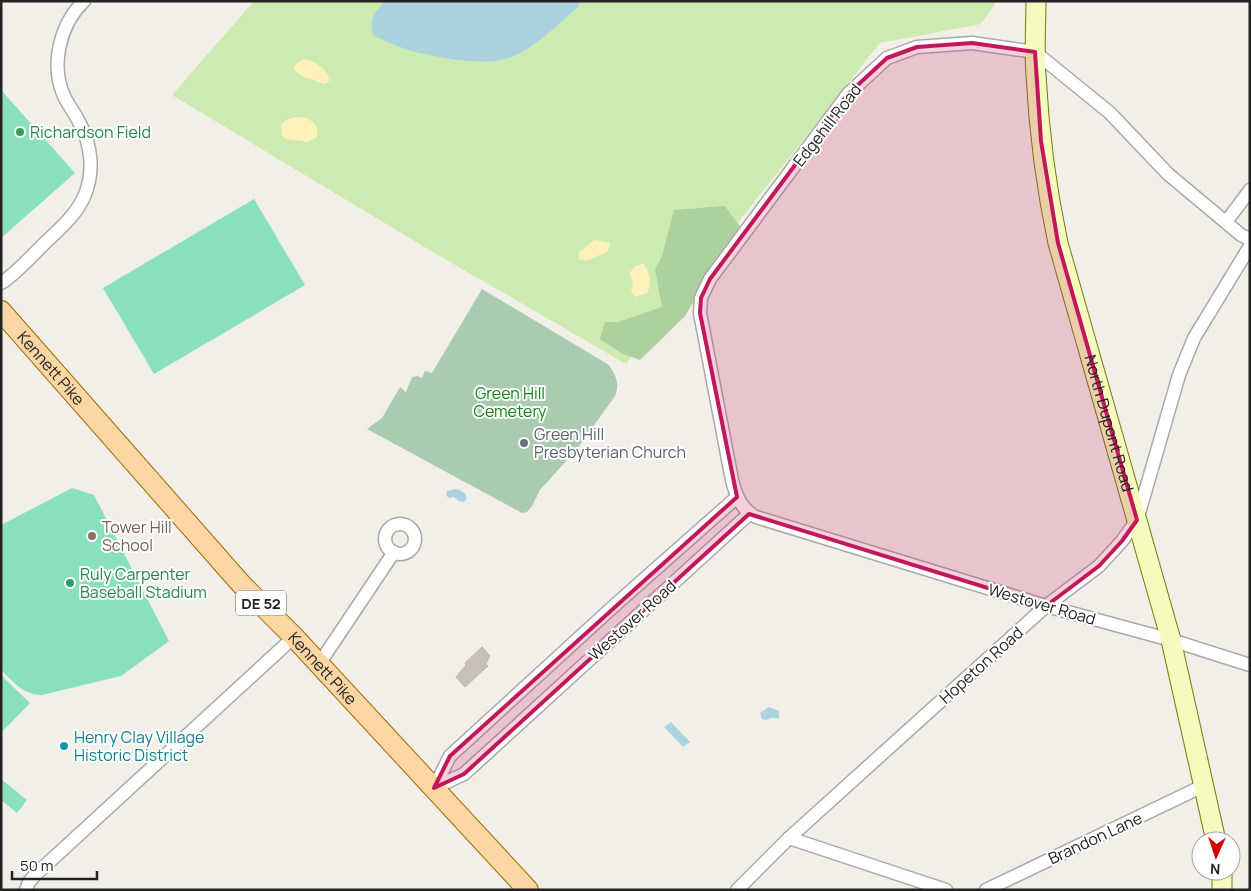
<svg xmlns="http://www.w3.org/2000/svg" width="1251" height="891" font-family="Manrope,sans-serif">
<rect width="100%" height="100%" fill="#f2efe9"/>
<!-- grass -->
<polygon fill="#cdebb0" points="254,1 997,1 981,24 880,43 626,364 426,248 172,95"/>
<!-- forest -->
<polygon fill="#add19e" points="725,206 741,228 717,263 685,316 640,360 621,353 600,339 605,322 618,322 662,307 655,269 662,256 674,210"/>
<!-- sand -->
<g fill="#fff1ba">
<path d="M304,59C314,61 329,69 329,81C322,87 319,81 311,79C303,77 300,76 294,69C295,63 298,62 304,59Z"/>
<path d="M299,117C310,117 322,126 316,138L307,142C298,139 291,142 282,137L281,125L288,119Z"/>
<polygon points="594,240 610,243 607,252 586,261 579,259 579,252"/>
<path d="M641,264H644C650,275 652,283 647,293L635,297L631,292L633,283L630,273L634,267Z"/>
</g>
<!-- cemetery -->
<path fill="#aacbaf" d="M482,289L609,365C616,376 620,383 615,396L577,449L540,490L532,506L527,512L522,513L367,429L382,418L400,387L406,392L412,377L417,376L422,378L425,371L432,373Z"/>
<!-- pitch -->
<g fill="#88e0be">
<polygon points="1,90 75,173 1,238"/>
<polygon points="254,199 305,285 154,374 103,288"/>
<path d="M72,488L94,495L169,641L121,676L42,695C23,695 14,682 1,670V525Z"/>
<polygon points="1,675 30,703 1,733"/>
<polygon points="1,779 27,800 17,813 1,800"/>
</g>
<!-- water -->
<g fill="#aad3df">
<path d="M386,1H579V6C558,24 537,47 511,57C485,68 435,57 408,50C396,46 384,40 373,35C369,18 374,12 386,1Z"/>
<path d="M455,489C461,490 465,492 467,498L464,502L459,501L454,497L449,498L446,495L447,491Z"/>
<polygon points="769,707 779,711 779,718 771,718 766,720 762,719 760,713"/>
<polygon points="671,722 690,742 683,747 664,727"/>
</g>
<!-- building -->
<polygon fill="#c7bfb8" stroke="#c4b6ab" points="482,647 490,656 486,664 488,666 465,687 456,677 466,665 465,663"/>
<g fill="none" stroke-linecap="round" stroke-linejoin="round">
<!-- street casing -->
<g stroke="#a9a9a9" stroke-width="15">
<g id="street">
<polyline points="1226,222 1250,190"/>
<path d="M1250,239L1241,235L1168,174L1110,113L1035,52L972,43L917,47L887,58L848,94L710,279L701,298L700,313L732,480C736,496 741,509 756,517L1046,606L1171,640L1250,665"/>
<path d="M1,283C14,276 37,250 49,239C62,227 75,215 83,199C95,174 92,145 79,122C75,113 68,105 64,96C50,65 60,24 84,1"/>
<circle cx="400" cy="539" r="15"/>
<polyline points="319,664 394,552"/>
<polyline points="434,788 450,756 615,605 737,497"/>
<polyline points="434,788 464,774 749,514"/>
<polyline points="789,838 946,890"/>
<polyline points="26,890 29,882 35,875 294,637"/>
<polyline points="737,890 789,838 1046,606 1099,566 1122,541 1137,520 1179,375 1194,338 1250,246"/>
<polyline points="986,890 1203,786"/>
</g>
</g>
<!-- secondary casing -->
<g stroke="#707d05" stroke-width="21">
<g id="secondary">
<path id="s1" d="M1036,1C1036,26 1034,50 1036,75C1039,132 1046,187 1058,243L1171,640L1216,841"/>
<polyline points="1222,890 1222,871"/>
</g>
</g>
<!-- primary casing -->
<g stroke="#a06b00" stroke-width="22">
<g id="primary">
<path id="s2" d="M1,311L242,585L294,637L528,890"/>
</g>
</g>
<!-- street -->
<use href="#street" stroke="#fff" stroke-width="12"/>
<!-- secondary -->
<use href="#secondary" stroke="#f7fabf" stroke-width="19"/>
<!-- primary -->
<use href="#primary" stroke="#fcd6a4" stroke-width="20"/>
</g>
<!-- marked area -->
<path fill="#c2185b" fill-opacity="0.2" stroke="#c2185b" stroke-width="4" stroke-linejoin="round" d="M972,43L1035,52L1041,141L1058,243L1137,520L1122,541L1099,566L1046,606L749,514L464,774L434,788L450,756L737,497L700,313L701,298L710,279L848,94L887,58L917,47Z"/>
<!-- markers -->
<g fill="#2e9e5b" stroke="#fff" stroke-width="2">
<circle cx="20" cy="132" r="5"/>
<circle cx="70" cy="583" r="5"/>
</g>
<circle fill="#6b7280" stroke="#fff" stroke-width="2" cx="524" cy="443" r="5"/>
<circle fill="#8d6e63" stroke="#fff" stroke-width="2" cx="92" cy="536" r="5"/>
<circle fill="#0f9aa8" stroke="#fff" stroke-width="2" cx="64" cy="746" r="5"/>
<g text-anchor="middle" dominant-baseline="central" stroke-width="4" stroke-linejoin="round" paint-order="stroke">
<!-- shield labels -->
<rect fill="#fff" stroke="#646464" stroke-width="1" x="236" y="590.5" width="50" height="25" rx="4"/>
<g font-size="15" font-weight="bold" fill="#222">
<text x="261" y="603">DE 52</text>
</g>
<!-- street labels -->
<g font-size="16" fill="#222" stroke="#fff">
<text transform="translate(827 125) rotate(-52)">Edgehill Road</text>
<text stroke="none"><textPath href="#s2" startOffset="76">Kennett Pike</textPath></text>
<text stroke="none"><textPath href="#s1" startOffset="431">North Dupont Road</textPath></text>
<text transform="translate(1042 604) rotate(16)">Westover Road</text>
<text transform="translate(632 620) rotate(-42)">Westover Road</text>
<text transform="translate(981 665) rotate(-42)">Hopeton Road</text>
<text stroke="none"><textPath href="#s2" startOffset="481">Kennett Pike</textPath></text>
<text transform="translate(1095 838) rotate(-25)">Brandon Lane</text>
</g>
<!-- leisure labels -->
<g font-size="16" fill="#27864d" stroke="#fff" text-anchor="start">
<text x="30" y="132">Richardson Field</text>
<text x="80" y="574">Ruly Carpenter<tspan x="80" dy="18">Baseball Stadium</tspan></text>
</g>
<!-- park labels -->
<g font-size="16" fill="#0c8416" stroke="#fff">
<text x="510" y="393">Green Hill<tspan x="510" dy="18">Cemetery</tspan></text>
</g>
<!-- worship labels -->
<g font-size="16" fill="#5b616d" stroke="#fff" text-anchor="start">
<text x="534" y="434">Green Hill<tspan x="534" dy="18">Presbyterian Church</tspan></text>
</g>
<!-- education labels -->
<g font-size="16" fill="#785e54" stroke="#fff" text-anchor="start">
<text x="102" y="527">Tower Hill<tspan x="102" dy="18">School</tspan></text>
</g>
<!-- culture labels -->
<g font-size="16" fill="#0d838f" stroke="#fff" text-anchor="start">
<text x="74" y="737">Henry Clay Village<tspan x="74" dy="18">Historic District</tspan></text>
</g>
</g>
<!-- border -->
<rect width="1251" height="891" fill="none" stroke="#222222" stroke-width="5"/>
<!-- north arrow -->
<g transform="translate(1216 856) rotate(183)"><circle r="24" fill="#ffffff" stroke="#a7a7a7"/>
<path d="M0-4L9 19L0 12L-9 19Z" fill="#d40000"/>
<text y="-8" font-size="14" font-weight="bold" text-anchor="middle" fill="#222222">N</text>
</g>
<!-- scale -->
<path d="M12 871v8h85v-8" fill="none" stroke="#222222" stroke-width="2.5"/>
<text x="20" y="871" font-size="15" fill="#222222" stroke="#ffffff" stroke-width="4" paint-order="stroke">50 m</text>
</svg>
